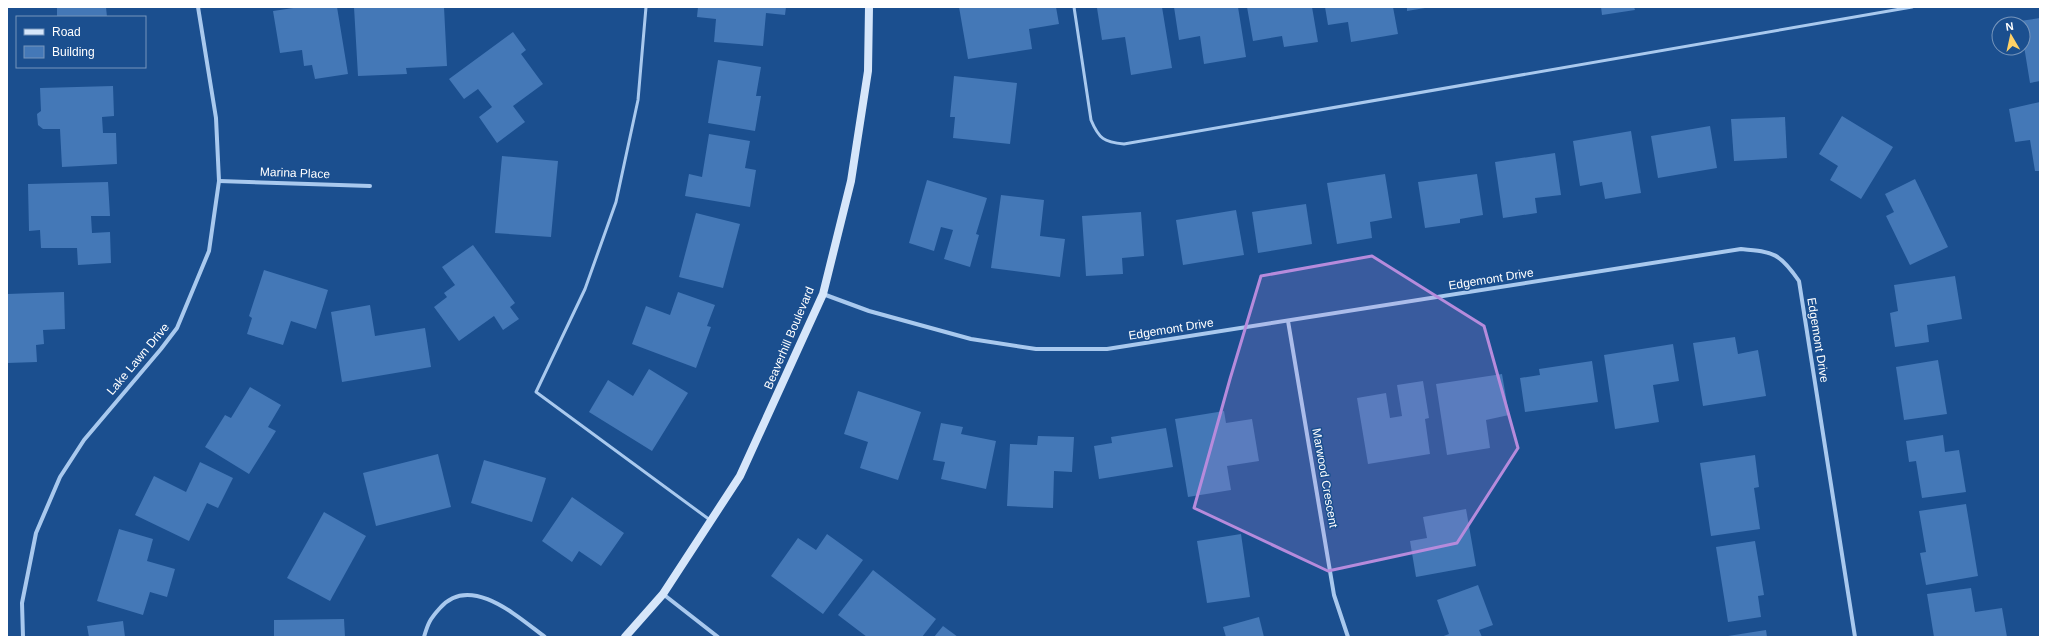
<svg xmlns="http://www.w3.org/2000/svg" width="2047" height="644" font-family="Arial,sans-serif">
<rect width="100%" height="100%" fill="#1b4f8f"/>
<!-- building -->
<g fill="#4478b7">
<polygon points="57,7 106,7 107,17 57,17"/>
<polygon points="300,7 337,7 348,74 315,79 312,65 304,66 302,50 280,53 273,11"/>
<polygon points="354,7 444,7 447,66 406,68 407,74 358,76"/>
<polygon points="698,7 786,7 785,15 766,13 763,46 714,42 716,19 697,17"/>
<polygon points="959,7 1056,7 1059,24 1029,29 1032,49 968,59"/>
<polygon points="1162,7 1172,68 1131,75 1125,37 1102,40 1097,8"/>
<polygon points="1174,7 1238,7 1246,57 1204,64 1200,36 1179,40"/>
<polygon points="1247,7 1312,7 1318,42 1284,47 1282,36 1253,41"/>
<polygon points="1325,7 1393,7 1398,34 1351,42 1348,22 1328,25"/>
<polygon points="1407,7 1425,7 1425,8 1407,11"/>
<polygon points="1601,7 1634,7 1635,10 1602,15"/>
<polygon points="2040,18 2040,81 2030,83 2023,40 2023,24 2020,24 2020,21"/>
<polygon points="513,32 526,50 521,54 543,84 513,106 525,122 497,143 479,117 492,107 478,89 464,99 449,79"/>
<polygon points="718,60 761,67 756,96 761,96 755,131 708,123"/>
<polygon points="954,76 1017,83 1010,144 953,138 955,117 950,117"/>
<polygon points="113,86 114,116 102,117 103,133 116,133 117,164 62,167 60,129 43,129 38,125 37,114 41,111 40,88"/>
<polygon points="2040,102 2040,171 2035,171 2030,140 2015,142 2009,109"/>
<polygon points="1842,116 1893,147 1861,199 1830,180 1838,166 1819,154"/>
<polygon points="1785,117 1787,158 1734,161 1731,119"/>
<polygon points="1710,126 1717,168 1658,178 1651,136"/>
<polygon points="1631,131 1641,193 1605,199 1602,182 1580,186 1573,141"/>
<polygon points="709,134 750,141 745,168 756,170 750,207 685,196 689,174 702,177"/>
<polygon points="1555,153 1561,195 1535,198 1537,213 1503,218 1495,162"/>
<polygon points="502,156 558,161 551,237 495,233"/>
<polygon points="1385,174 1392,218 1370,222 1372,238 1337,244 1327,183"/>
<polygon points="1477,174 1483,215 1460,219 1460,223 1425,228 1418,182"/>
<polygon points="1915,179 1948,247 1910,265 1886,216 1894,212 1885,194"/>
<polygon points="927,180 987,198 976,234 979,235 970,267 944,259 953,230 941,227 934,251 909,243"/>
<polygon points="108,182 110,216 91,216 92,233 110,232 111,263 78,265 77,248 41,248 40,230 29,231 28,184"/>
<polygon points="1001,195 1044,200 1040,236 1065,239 1060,277 991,268"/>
<polygon points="1306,204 1312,244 1258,253 1252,212"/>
<polygon points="1236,210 1244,255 1183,265 1176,220"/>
<polygon points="1141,212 1144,256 1122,258 1123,274 1086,276 1082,216"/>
<polygon points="696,213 740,224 723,288 679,277"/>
<polygon points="473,245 515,303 510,307 519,319 503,330 494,316 459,341 434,307 447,297 444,293 455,285 442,267"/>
<polygon points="264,270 328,290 316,329 291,321 283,345 247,334 252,318 249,316"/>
<polygon points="1955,276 1962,319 1927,325 1929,342 1895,347 1890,313 1898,311 1894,285"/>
<polygon points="64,292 65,329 43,330 44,344 36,345 37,362 7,363 7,294"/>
<polygon points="678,292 715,305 707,326 711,327 696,368 632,344 646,306 670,315"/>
<polygon points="370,305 375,336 425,328 431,367 342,382 331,312"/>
<polygon points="1735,337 1738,354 1758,350 1766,396 1703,406 1693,343"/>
<polygon points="1673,344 1679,381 1653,385 1659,422 1615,429 1604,355"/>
<polygon points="1938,360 1947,414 1904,420 1896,367"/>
<polygon points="1592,361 1598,402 1525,412 1520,378 1540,375 1539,369"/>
<polygon points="649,369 688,393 652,451 589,412 608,380 633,396"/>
<polygon points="1502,374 1509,415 1486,420 1490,448 1447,455 1436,384"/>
<polygon points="1423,381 1429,418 1425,419 1430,454 1368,464 1357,398 1386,393 1390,418 1402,416 1397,385"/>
<polygon points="250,387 281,405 268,427 276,431 249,474 205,447 225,415 231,418"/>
<polygon points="858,391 921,412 898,480 860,468 868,442 844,434"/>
<polygon points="1224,411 1226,423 1252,419 1259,461 1227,466 1231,490 1188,497 1175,419"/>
<polygon points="941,423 963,427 961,434 996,441 986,489 941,479 945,462 933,460"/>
<polygon points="1166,428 1173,467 1099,479 1094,446 1112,443 1111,437"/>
<polygon points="1943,435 1945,452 1959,450 1966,492 1922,498 1916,461 1909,462 1906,441"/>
<polygon points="1038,436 1074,437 1072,472 1054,471 1053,508 1007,506 1010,444 1037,445"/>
<polygon points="438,454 451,507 376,526 363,473"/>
<polygon points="1755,455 1759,487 1754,488 1760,529 1711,536 1700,463"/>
<polygon points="484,460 546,478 532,522 471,503"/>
<polygon points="200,462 233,478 218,508 207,503 189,541 135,515 154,476 186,492"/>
<polygon points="572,497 624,533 601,566 579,551 572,562 542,541"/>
<polygon points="1966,504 1978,576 1926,585 1920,553 1926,552 1919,511"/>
<polygon points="1466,509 1476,566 1416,577 1410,541 1427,538 1423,517"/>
<polygon points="324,512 366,536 330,601 287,578"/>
<polygon points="119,529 153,539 147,561 175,569 167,597 150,592 143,615 97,601"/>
<polygon points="827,534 863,560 823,614 771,576 798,538 816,550"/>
<polygon points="1241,534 1250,597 1207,603 1197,541"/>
<polygon points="1755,541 1764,595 1758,596 1761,617 1728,622 1716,547"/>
<polygon points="873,570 936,619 922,637 867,637 838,615"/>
<polygon points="1478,585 1493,625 1479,630 1482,637 1441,637 1449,634 1437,600"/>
<polygon points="1971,588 1975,612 2002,608 2007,637 1934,637 1927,594"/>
<polygon points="1259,617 1264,637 1226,637 1223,627"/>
<polygon points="344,619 345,637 274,637 274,620"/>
<polygon points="123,621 125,637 89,637 87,626"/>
<polygon points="943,626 958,637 934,637"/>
<polygon points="1766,630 1767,637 1728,637 1728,636"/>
</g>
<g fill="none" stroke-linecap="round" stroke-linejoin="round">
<!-- lane -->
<g stroke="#a9c9ee" stroke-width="3">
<polyline points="646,7 638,100 616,202 585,289 536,392 710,520"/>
<path d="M1074,7L1091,120C1099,139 1104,142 1124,144L1912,7"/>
</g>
<!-- street -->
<g stroke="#a9c9ee" stroke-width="4">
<polyline points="219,181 370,186"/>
<path d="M823,294L869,311L971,339L1036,349H1107L1741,249C1774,252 1780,253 1799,281L1855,637"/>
<polyline points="1288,321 1334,595 1348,637"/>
<polyline points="663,594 718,637"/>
<polyline points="23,637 22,603 36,533 60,477 84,440 161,349 177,328 209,251 219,181 216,118 198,7"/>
<path d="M424,637C428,623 430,619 440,608C470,573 518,617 545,637"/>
</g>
<!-- secondary -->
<polyline stroke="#d6e6fa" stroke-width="8" points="625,637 663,594 740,476 823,294 851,181 868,71 869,7"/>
</g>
<!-- marked area -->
<path fill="#b68bdc" fill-opacity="0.2" stroke="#b68bdc" stroke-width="3" stroke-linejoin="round" d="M1372,256L1484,326L1518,448L1457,543L1328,571L1194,508L1230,379L1261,276Z"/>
<g text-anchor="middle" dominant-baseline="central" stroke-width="3" stroke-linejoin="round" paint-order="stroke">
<!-- street labels -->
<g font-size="12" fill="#fff" stroke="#1b4f8f">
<text transform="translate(295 173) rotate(2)">Marina Place</text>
<text transform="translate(1491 279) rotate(-9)">Edgemont Drive</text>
<text transform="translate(1171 329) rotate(-9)">Edgemont Drive</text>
<text transform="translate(789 338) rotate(-67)">Beaverhill Boulevard</text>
<text transform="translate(1818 340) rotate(81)">Edgemont Drive</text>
<text transform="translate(138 359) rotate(-50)">Lake Lawn Drive</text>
<text transform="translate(1325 478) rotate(80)">Marwood Crescent</text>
</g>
</g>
<!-- border -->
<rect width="2047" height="644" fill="none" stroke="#ffffff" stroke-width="16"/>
<!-- legend -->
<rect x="16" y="16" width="130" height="52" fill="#1b4f8f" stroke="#7695bc"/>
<rect x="24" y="29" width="20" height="6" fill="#d6e6fa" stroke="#7695bc"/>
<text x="52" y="36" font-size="12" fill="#ffffff">Road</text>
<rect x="24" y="46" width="20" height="12" fill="#4478b7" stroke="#7695bc"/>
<text x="52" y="56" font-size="12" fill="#ffffff">Building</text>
<!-- north arrow -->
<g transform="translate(2011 36) rotate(351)"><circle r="19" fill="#1b4f8f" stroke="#7695bc"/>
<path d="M0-3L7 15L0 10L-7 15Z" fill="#ffd166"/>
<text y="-6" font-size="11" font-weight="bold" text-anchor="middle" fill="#ffffff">N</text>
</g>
</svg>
